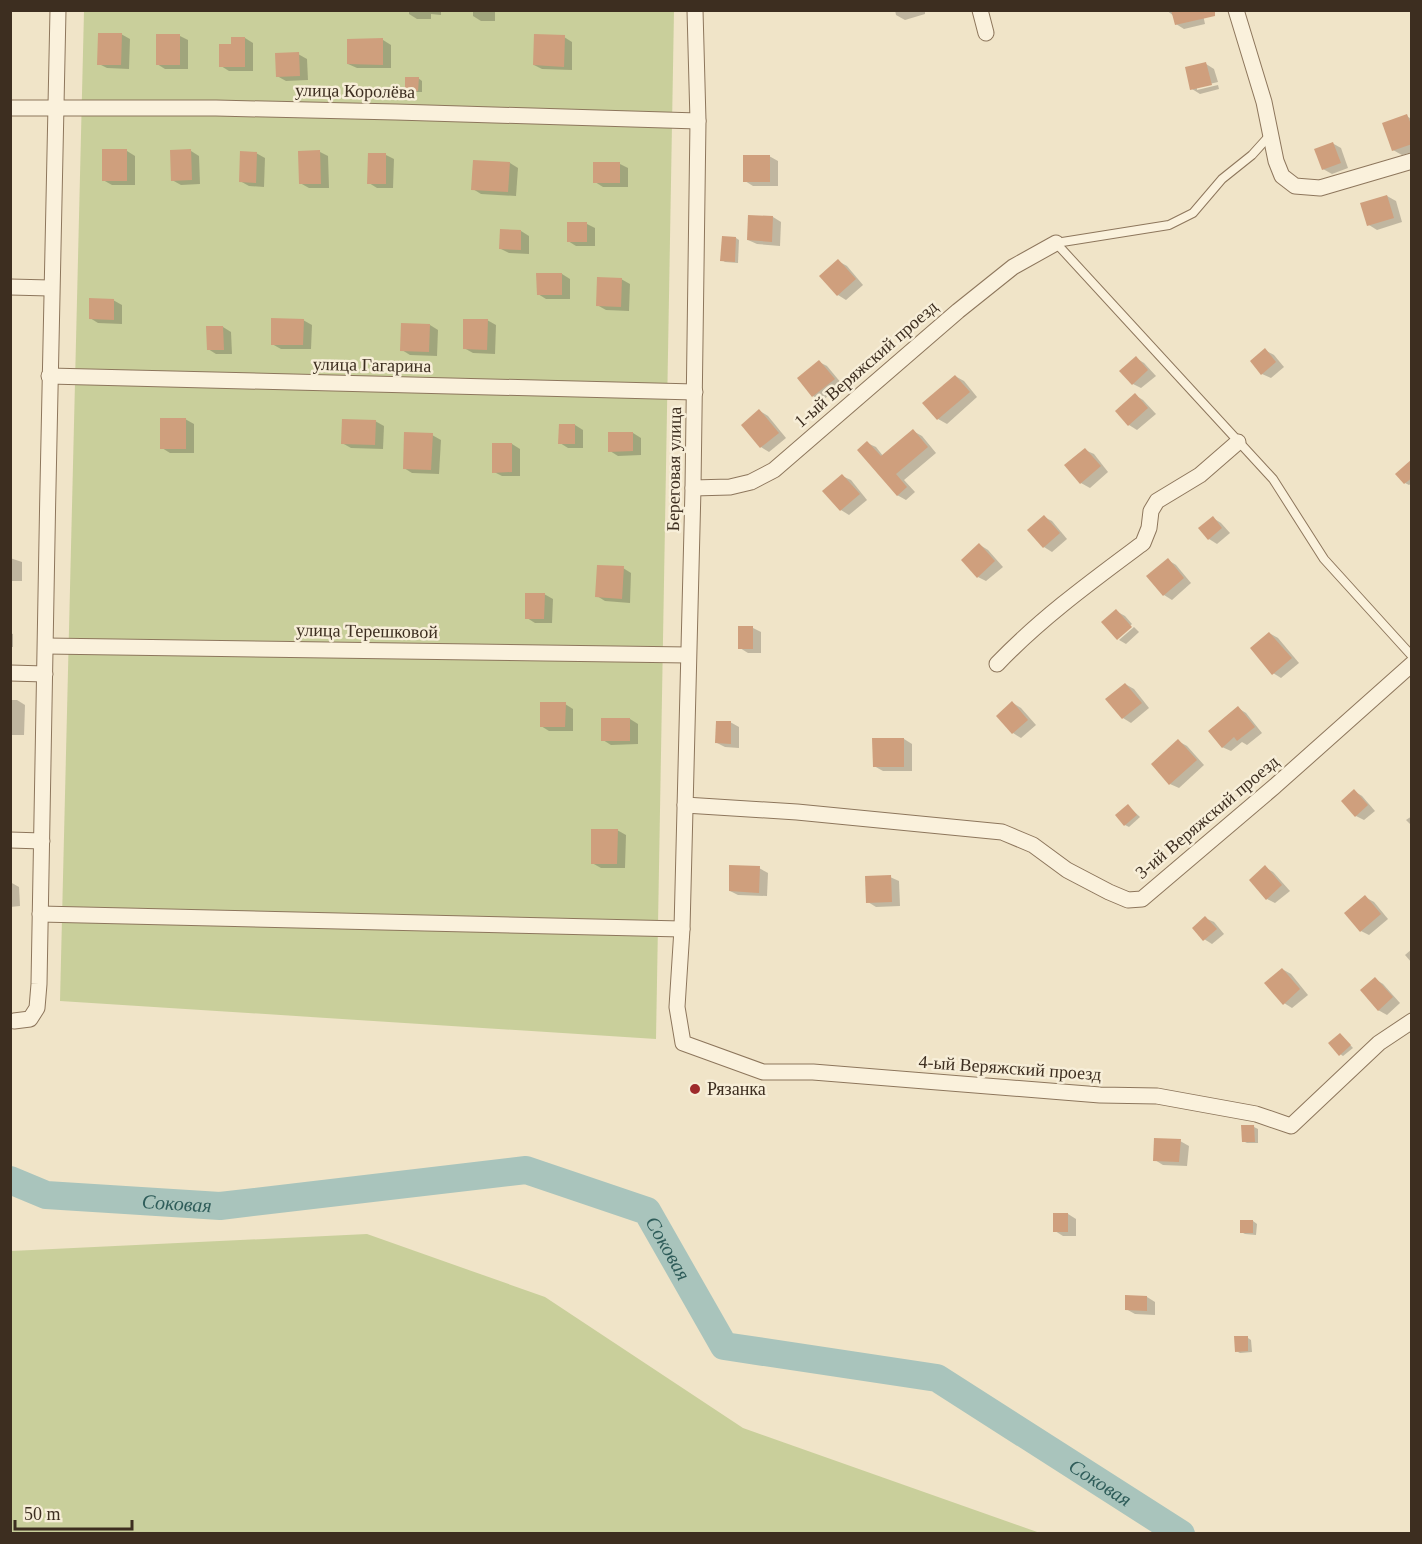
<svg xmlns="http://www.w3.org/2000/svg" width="1422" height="1544" font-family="Georgia,serif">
<rect width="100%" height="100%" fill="#f0e4c8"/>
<!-- green -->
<g fill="#c9cf9b">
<polygon points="84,11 674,11 656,1039 60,1001"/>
<polygon points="367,1234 545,1297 743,1428 1040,1533 11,1533 11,1251"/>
</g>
<!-- shadow -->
<g fill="#0003">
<polygon points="409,10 441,10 441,15 431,14 431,19 417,19 409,14"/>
<polygon points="473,10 495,10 495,21 481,21 473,16"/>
<polygon points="895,10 925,10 925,14 905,20 896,15"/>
<polygon points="1166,10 1202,10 1205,24 1184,29 1176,24 1174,16"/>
<polygon points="121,34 130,39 129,69 107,68 99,64"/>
<polygon points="180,36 188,40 188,69 165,69 157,64"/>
<polygon points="564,37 572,42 572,70 542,69 534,65"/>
<polygon points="245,38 253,43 253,71 229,71 221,66"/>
<polygon points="348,40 383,40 391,45 391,68 357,68 348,64"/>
<polygon points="298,54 307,59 308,80 286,81 277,76"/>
<polygon points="1206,64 1214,69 1218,82 1197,87 1197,90 1218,85 1219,89 1200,94 1192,89"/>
<polygon points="418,78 422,81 422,92 410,92 406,90"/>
<polygon points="1406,116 1412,119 1412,152 1402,155 1393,150"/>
<polygon points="1332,143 1341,148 1348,168 1332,174 1323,169"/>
<polygon points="127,151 135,156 135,185 112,185 103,180"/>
<polygon points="191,151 199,156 200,184 181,185 172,180"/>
<polygon points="300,152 320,152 328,156 329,188 309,188 300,183"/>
<polygon points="256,153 265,158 264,187 249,186 240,181"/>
<polygon points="386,155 394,159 393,188 377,188 369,183"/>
<polygon points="769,156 778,161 778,186 753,186 745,181"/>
<polygon points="510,163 518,168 516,196 481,194 473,189"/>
<polygon points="620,164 628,168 628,187 603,187 595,182"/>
<polygon points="1387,196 1396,201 1402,222 1377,230 1369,225"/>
<polygon points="773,217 781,222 780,246 757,244 748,240"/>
<polygon points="587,224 595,228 595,246 576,246 568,241"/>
<polygon points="521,231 529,236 529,254 509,253 501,249"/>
<polygon points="736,238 739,240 738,263 725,262 722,260"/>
<polygon points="838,261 847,266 863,285 846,300 838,295"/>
<polygon points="562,274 570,279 570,299 546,299 538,294"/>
<polygon points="621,279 630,284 629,311 606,310 597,305"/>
<polygon points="113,300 122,305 122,324 98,323 90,318"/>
<polygon points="303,320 312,325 311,349 281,349 272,344"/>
<polygon points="487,320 496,325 495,354 473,353 464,348"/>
<polygon points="430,325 438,330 437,356 410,355 402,350"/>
<polygon points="208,327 223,327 231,332 232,354 216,354 208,349"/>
<polygon points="1265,350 1274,355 1284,367 1271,378 1262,374"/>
<polygon points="1136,358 1144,363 1156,376 1141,388 1133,384"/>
<polygon points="819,362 827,366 842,384 822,401 813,396 799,378"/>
<polygon points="955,376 964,381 977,397 947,424 938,419 924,403"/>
<polygon points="1135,395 1143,400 1156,414 1137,430 1129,425"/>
<polygon points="760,411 768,416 786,438 769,452 761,447"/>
<polygon points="185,419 194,424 194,453 170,453 162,448"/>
<polygon points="375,421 384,426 383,449 351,448 342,443"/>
<polygon points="575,425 583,430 583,448 568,448 560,443"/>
<polygon points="913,431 922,436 936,453 904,480 915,492 906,500 897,495 867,443 876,447 883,456"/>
<polygon points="633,433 641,438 641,455 618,456 610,451"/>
<polygon points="432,435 441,440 439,474 412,473 404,468"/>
<polygon points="512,444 520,449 520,476 502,476 494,472"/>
<polygon points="1085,450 1094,454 1108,472 1090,488 1081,483 1067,465"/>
<polygon points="1412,468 1412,483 1409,485 1405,483"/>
<polygon points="842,476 851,480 867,500 849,515 841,510"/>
<polygon points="1044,517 1052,521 1067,539 1052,552 1044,547"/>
<polygon points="1213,518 1221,523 1230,533 1217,544 1209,539"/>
<polygon points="980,545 988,550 1003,567 986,581 978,577"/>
<polygon points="10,558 22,562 22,581 10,581"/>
<polygon points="1168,560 1176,565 1191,583 1172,600 1164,595"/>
<polygon points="623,568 631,573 630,603 605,601 597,596"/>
<polygon points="544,594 553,599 552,623 535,623 527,618"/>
<polygon points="1116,611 1125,616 1132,624 1118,637"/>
<polygon points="1134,627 1139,632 1126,644 1119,640"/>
<polygon points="753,628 761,632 761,653 748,653 740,648"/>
<polygon points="10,633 13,634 13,647 10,647"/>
<polygon points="1269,633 1278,638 1299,663 1281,678 1273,673"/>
<polygon points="1125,684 1134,689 1149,708 1131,723 1123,718"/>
<polygon points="10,700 17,700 25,705 24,735 10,735"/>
<polygon points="1013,703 1021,708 1036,725 1021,738 1013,733"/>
<polygon points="565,704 573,709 573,731 549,731 541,726"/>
<polygon points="1238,708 1246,713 1262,733 1247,745 1242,742 1231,751 1222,747"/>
<polygon points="630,719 638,724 638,744 611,745 603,740"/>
<polygon points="730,722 739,727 739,748 725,747 717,743"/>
<polygon points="904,739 912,744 912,771 883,771 874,766"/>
<polygon points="1178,741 1187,746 1204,765 1179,788 1170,784"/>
<polygon points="1354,791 1362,796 1375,811 1364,820 1356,816"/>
<polygon points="1128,806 1140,817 1129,827 1125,825"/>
<polygon points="1412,816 1412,826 1406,820"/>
<polygon points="617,830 626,835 625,868 601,868 592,863"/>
<polygon points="1265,867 1273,872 1290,891 1275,903 1267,899"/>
<polygon points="759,868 768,873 767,896 738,895 730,891"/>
<polygon points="890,877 899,881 900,906 876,907 868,902"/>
<polygon points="10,882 19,887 20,906 10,907"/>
<polygon points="1365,897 1374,902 1388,919 1369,935 1361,931"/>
<polygon points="1205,918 1214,922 1224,934 1212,944 1204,939"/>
<polygon points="1412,949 1412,963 1405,955"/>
<polygon points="1282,969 1291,974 1308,995 1292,1008 1284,1003"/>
<polygon points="1375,979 1383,984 1400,1003 1387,1015 1378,1010"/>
<polygon points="1340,1034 1353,1048 1343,1056 1340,1054"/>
<polygon points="1243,1127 1254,1127 1258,1129 1258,1143 1247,1143 1243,1141"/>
<polygon points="1180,1141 1189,1146 1187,1166 1163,1165 1155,1160"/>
<polygon points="1068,1214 1076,1219 1076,1236 1063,1236 1055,1231"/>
<polygon points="1253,1221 1257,1224 1256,1235 1245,1234 1241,1232"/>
<polygon points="1147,1297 1155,1302 1155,1315 1135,1314 1126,1309"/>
<polygon points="1248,1338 1251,1340 1252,1352 1240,1353 1236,1351"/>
</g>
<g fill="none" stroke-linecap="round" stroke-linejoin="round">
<!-- river -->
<path stroke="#a9c4bc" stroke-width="28" id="s1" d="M10,1180L46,1195L220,1206L526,1170L647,1211L724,1346L937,1378L1181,1534"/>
</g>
<!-- building -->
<g fill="#cf9f7d">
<polygon points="1171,10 1215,10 1215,16 1175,25"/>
<polygon points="98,33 122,33 121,65 97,65"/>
<rect x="156" y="34" width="24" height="31"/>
<polygon points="534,34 565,35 564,67 533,65"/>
<polygon points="231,37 245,37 245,67 219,67 219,44 231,44"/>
<polygon points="383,38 383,65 347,64 347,39"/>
<polygon points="299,52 300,76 276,77 275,53"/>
<polygon points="1206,62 1212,85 1190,90 1185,67"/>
<polygon points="405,77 419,77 418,91 405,91"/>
<polygon points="1407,114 1412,127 1412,144 1392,151 1382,123"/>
<polygon points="1333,142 1341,163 1322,170 1314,149"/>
<rect x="102" y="149" width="25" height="32"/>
<polygon points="191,149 192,180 171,181 170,150"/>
<polygon points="320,150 321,184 299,184 298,151"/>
<polygon points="240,151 257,152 256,183 239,182"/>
<polygon points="368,153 386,153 386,184 367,184"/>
<rect x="743" y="155" width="27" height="27"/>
<polygon points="473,160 510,162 508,192 471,190"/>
<rect x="593" y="162" width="27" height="21"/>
<polygon points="1387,195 1394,218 1367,226 1360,203"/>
<polygon points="748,215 773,216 772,242 747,240"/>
<rect x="567" y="222" width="20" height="20"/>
<polygon points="500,229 521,230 521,250 499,249"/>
<polygon points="722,236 736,237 735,262 720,261"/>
<polygon points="838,259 856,279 837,296 819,276"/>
<polygon points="536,273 562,273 562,295 537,295"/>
<polygon points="597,277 622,278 621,307 596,306"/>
<polygon points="89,298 114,299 114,320 89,319"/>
<polygon points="271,318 304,319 303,345 271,345"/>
<polygon points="463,319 488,319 487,350 463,349"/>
<polygon points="401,323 430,324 429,352 400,351"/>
<polygon points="206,326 223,326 224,350 207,350"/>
<polygon points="1265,348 1276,362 1261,375 1250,361"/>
<polygon points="1136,356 1148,370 1132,385 1119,371"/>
<polygon points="819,360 835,379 812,397 797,378"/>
<polygon points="955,375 970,392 937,420 922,403"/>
<polygon points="1135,393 1148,408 1128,426 1115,411"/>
<polygon points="759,409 779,433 760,448 741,425"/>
<rect x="160" y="418" width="26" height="31"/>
<polygon points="342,419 376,420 375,445 341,444"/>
<polygon points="559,424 575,424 575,444 558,444"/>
<polygon points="913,429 928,447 896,474 907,487 897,496 857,450 867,441 881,456"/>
<polygon points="404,432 433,433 431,470 403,469"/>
<polygon points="608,432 633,432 633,451 608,452"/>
<polygon points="492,443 512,443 512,472 492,473"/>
<polygon points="1085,448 1101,466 1080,484 1064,465"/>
<polygon points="1412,459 1412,478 1404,484 1395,474"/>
<polygon points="842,474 860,494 840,511 822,491"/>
<polygon points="1044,515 1060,533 1043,548 1027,530"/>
<polygon points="1213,516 1222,528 1208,540 1198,528"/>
<polygon points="979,543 995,561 977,578 961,560"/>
<polygon points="1168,558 1184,578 1163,596 1146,576"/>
<polygon points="597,565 624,566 622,599 595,597"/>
<polygon points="525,593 545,593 544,619 525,619"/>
<polygon points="1116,609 1132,627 1117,640 1101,622"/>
<rect x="738" y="626" width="15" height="23"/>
<polygon points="1269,632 1292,658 1272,675 1250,648"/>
<polygon points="1125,683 1142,703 1122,719 1105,699"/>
<polygon points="1012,701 1028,720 1012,734 996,716"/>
<polygon points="540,702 566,702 565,727 540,727"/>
<polygon points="1238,706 1255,727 1237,741 1234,737 1222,748 1208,731"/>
<rect x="601" y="718" width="29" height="23"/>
<polygon points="716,721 731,721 731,744 715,743"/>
<polygon points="872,738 904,738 904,767 873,767"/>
<polygon points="1178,739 1197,760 1169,785 1151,764"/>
<polygon points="1354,789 1368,805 1355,817 1341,801"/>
<polygon points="1128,804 1137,815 1124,826 1115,815"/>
<polygon points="591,829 618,829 617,864 591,864"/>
<polygon points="729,865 760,866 759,893 729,891"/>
<polygon points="1265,865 1282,885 1266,900 1249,880"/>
<polygon points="891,875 892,902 866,903 865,876"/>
<polygon points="1365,895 1381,914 1360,932 1344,913"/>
<polygon points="1205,916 1217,929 1203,941 1192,928"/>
<polygon points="1282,968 1300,989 1283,1005 1264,983"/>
<polygon points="1375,977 1393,997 1378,1011 1360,990"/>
<polygon points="1340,1033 1351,1045 1339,1056 1328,1043"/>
<polygon points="1241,1125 1254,1125 1255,1142 1242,1142"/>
<polygon points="1154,1138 1181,1139 1179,1162 1153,1161"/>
<rect x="1053" y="1213" width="15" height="19"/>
<rect x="1240" y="1220" width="13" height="13"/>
<polygon points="1125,1295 1147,1296 1147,1311 1125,1310"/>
<polygon points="1234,1336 1248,1336 1248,1351 1235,1352"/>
</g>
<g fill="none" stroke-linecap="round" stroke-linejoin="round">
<!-- service casing -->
<g stroke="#8d765c" stroke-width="10">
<g id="service">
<polyline points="1056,243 1273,479 1324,559 1412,656"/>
<polyline points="1056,243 1169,225 1193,213 1222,179 1252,155 1271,134"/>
</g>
</g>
<!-- minor casing -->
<g stroke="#8d765c" stroke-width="17">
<g id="minor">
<polyline points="695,10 698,121 693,488 682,929 677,1007 683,1043 763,1072 813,1072 1100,1095 1157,1096 1256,1114 1291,1126 1379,1043 1412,1021"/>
<polyline points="980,10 986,33"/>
<polyline points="1236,10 1264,102 1276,161 1282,176 1295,186 1320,188 1412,161"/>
<polyline points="10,108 216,108 396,112 698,121"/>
<polyline points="10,287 50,288"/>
<polyline points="49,376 695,392"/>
<polyline points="693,488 730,487 751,482 774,470 958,311 1013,267 1056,243"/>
<polyline points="46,646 688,655"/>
<path d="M997,664C1041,618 1092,581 1143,543L1149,528L1151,511L1157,501L1200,475L1238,442"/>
<polyline points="10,673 45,674"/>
<polyline points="685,805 797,812 1002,832 1033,845 1067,870 1109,892 1128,900 1142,899 1275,786 1412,664"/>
<polyline points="10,840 42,841"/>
<polyline points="40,914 682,929"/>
<path d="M14,1021L30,1019L37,1008L39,984C46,659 49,335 58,10"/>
</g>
</g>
<!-- service -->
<use href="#service" stroke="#faf1dc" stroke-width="8"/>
<!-- minor -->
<use href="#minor" stroke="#faf1dc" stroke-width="15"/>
</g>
<!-- markers -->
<circle fill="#9e2a2b" stroke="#f7eed8" stroke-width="2" cx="695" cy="1089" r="6"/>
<g text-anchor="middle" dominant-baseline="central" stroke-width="5" stroke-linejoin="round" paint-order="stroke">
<!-- street labels -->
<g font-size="18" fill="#3d2e20" stroke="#f7eed8">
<text transform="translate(355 91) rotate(1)">улица Королёва</text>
<text transform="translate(866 364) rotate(-41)">1-ый Веряжский проезд</text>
<text transform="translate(372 365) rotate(1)">улица Гагарина</text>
<text transform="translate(674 469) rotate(-89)">Береговая улица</text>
<text transform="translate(367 631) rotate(1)">улица Терешковой</text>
<text transform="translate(1207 817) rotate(-40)">3-ий Веряжский проезд</text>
<text transform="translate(1010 1068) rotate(4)">4-ый Веряжский проезд</text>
</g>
<!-- poi labels -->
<g font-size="18" fill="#3d2e20" stroke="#f7eed8" text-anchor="start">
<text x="707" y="1089">Рязанка</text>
</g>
<!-- water labels -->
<g font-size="20" font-style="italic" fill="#2f5d5a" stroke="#f7eed8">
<text stroke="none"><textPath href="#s1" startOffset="170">Соковая</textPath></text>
<text stroke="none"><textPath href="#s1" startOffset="692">Соковая</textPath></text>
<text stroke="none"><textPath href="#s1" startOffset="1214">Соковая</textPath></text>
</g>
</g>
<!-- border -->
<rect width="1422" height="1544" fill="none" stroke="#3d2e20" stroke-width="24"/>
<!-- scale -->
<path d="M15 1520v9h117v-9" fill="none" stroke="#3d2e20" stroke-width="3"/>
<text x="24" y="1520" font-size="18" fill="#3d2e20" stroke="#f7eed8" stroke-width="4.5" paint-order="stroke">50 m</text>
</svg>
